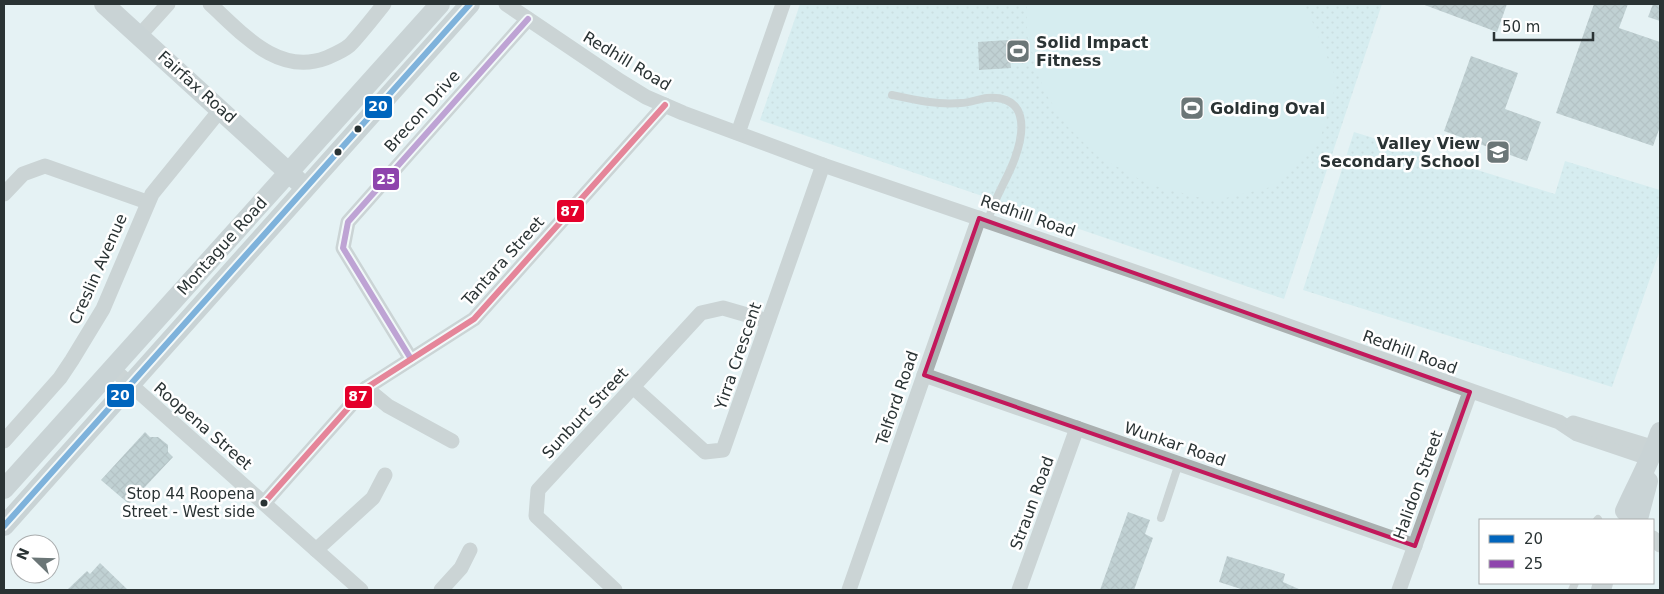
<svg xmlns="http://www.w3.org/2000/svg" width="1664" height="594" font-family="'DejaVu Sans',sans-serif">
<defs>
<pattern id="park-dots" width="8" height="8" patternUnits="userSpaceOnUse" patternTransform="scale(1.25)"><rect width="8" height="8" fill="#c4e7eb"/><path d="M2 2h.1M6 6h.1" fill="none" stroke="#a9c7ca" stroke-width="1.8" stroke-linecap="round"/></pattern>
<pattern id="building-cross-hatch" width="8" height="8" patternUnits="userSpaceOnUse" patternTransform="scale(1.25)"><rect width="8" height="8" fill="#93a8ab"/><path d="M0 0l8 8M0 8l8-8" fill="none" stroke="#78898c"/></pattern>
</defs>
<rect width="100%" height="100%" fill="#e5f2f4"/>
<!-- park -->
<g fill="url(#park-dots)">
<polygon points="800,4 1382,4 1284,299 760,120"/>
<polygon points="1354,132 1555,194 1565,161 1660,190 1660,250 1612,387 1303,290"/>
</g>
<!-- garden -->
<polygon fill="#c4e7eb" points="1027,4 1299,4 1310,16 1337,81 1319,143 1275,186 1213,201 1148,184 1096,155 1066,125 1044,91 1027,35"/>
<!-- building -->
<g fill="url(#building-cross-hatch)">
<polygon points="1422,4 1507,4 1497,32"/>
<polygon points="1594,4 1628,4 1619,28 1660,42 1660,127 1653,146 1556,113"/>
<polygon points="1653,4 1660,4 1660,21 1648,17"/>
<polygon points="1008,40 1011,68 979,70 978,42"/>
<polygon points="1471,56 1518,73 1505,109 1541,122 1527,161 1444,131"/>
<polygon points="145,432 150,437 158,437 168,445 168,452 173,457 129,504 101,480"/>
<polygon points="1128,512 1150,520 1145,534 1153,538 1134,590 1100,590"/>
<polygon points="1227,556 1285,574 1283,582 1301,590 1244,590 1219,582"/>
<polygon points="100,563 128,590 67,590 87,571 90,574"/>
</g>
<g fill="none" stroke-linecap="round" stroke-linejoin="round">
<!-- lane -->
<g stroke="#aab0b0" stroke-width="8">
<path d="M892,95C915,100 937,105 961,103C969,103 978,99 987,98C1028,95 1025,130 1015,158C1007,180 994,198 988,221"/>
<polyline points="1161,518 1179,463"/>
<polyline points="1597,520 1598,519"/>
<polyline points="1572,590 1575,583"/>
</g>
<!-- street -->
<g stroke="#aab0b0" stroke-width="15">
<path d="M210,4C243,34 278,76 326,58C335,54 343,51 350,45C362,32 373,18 384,4"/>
<polyline points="506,4 620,81 646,97 683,113 823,165 1150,277 1559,422 1577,434 1651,459"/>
<polyline points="140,35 168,4"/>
<polyline points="738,133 783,4"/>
<polyline points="4,194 23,174 45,166 147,202"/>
<polyline points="411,359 343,248 348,222 528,19"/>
<polyline points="112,368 361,590"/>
<polyline points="924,375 1415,546"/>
<polyline points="633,387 705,452 723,450 823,165"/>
<polyline points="366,388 388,406 452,441"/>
<polyline points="1573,423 1655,448"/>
<polyline points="4,441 60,378 72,360 103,309 152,194 221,109"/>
<polyline points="264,503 366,388 474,319 665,105"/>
<polyline points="1653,538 1660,545"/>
<polyline points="316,550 373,498 385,475"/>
<polyline points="441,590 461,568 470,550"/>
<polyline points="615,590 536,516 538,490 701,313 723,308 768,321"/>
<polyline points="849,590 979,218"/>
<polyline points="1019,590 1077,428"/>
<polyline points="1399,590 1470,392"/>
</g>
<!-- secondary -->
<g stroke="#a7aeb0" stroke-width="20">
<polyline points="104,4 298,181"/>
<polyline points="4,489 440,4"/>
<path d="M1625,511C1637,484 1651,460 1660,432"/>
<polyline points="1638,519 1648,481"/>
<polyline points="4,526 470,4"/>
<polyline points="1601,590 1603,583"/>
</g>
<!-- bus-1 casing -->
<g stroke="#fff" stroke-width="10">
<polyline id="bus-1" points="4,526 470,4"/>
</g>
<!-- bus-2 casing -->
<g stroke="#fff" stroke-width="10">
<polyline id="bus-2" points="411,359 343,248 348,222 528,19"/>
</g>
<!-- bus-3 casing -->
<g stroke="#fff" stroke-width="10">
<polyline id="bus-3" points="264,503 366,388 474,319 665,105"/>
</g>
<!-- bus-1 -->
<use href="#bus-1" stroke="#0065bd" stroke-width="6"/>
<!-- bus-2 -->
<use href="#bus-2" stroke="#8e44ad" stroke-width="6"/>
<!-- bus-3 -->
<use href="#bus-3" stroke="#e4002b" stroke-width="6"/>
</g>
<!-- marked area -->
<path d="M0 0H1664V594H0ZM979,218L1470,392L1415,546L924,375Z" fill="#e5f2f4" fill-opacity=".55" fill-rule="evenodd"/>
<path fill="none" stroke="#c2185b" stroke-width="4" stroke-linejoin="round" d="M979,218L1470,392L1415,546L924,375Z"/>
<!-- icons -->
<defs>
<g id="stadium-square" transform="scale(1.25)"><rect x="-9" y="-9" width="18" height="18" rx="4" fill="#6b7677" stroke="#fff"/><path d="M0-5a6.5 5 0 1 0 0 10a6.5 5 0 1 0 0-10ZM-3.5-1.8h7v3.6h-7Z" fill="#fff"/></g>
<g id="school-square" transform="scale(1.25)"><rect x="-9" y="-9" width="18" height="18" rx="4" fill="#6b7677" stroke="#fff"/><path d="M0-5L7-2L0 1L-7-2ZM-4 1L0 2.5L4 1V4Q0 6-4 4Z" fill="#fff"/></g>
</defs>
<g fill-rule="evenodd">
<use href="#stadium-square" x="1018" y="51"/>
<use href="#stadium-square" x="1192" y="108"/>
<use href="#school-square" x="1498" y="152"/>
</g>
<!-- markers -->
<g fill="#2a3334" stroke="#fff" stroke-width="2">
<circle cx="358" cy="129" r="4.5"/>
<circle cx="338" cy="152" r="4.5"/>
<circle cx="264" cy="503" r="4.5"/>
</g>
<g text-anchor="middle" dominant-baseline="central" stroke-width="5" stroke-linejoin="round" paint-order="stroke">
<!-- bus labels -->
<g font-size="15" fill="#2a3334" stroke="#fff" text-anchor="end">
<text x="255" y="494">Stop 44 Roopena<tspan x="255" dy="18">Street - West side</tspan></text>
</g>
<!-- poi labels -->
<g font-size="16" font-weight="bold" fill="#2a3334" stroke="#fff" text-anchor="start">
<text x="1036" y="42">Solid Impact<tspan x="1036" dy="18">Fitness</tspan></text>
<text x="1210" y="108">Golding Oval</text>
<text x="1480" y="143" text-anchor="end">Valley View<tspan x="1480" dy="18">Secondary School</tspan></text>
</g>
<!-- street labels -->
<g font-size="16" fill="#2a3334" stroke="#fff">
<text transform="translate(627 61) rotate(31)">Redhill Road</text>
<text transform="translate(197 87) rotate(42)">Fairfax Road</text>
<text transform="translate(422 111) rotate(-48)">Brecon Drive</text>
<text transform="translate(1028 216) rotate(19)">Redhill Road</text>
<text transform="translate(222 246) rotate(-48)">Montague Road</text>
<text transform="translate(503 261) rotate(-48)">Tantara Street</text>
<text transform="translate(98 269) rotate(-66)">Creslin Avenue</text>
<text transform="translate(1410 352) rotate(20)">Redhill Road</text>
<text transform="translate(738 356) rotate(-71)">Yirra Crescent</text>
<text transform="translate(897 398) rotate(-71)">Telford Road</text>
<text transform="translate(585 413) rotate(-47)">Sunburt Street</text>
<text transform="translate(203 426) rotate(41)">Roopena Street</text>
<text transform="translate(1175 444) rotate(19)">Wunkar Road</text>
<text transform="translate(1418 485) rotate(-70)">Halidon Street</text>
<text transform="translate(1032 503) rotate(-70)">Straun Road</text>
</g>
</g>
<g stroke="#fff" stroke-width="2">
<rect x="364" y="95" width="29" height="24" rx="5" fill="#0065bd"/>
<rect x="372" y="167" width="28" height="24" rx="5" fill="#8e44ad"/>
<rect x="556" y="199" width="29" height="24" rx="5" fill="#e4002b"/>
<rect x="106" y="383" width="29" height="25" rx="5" fill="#0065bd"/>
<rect x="344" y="385" width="29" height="24" rx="5" fill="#e4002b"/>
</g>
<g font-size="14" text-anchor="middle" font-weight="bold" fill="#fff">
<text x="378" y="111">20</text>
<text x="386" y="184">25</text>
<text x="570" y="216">87</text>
<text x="120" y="400">20</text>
<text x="358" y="401">87</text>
</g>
<!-- border -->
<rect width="1664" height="594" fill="none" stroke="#2a3334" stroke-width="10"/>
<!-- legend -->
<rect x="1479" y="519" width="175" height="65" fill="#ffffff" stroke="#aaadae"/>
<rect x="1489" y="535" width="25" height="8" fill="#0065bd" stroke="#aaadae"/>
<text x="1524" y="544" font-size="15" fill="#2a3334">20</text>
<rect x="1489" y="560" width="25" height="8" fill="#8e44ad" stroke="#aaadae"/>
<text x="1524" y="569" font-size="15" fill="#2a3334">25</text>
<!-- north arrow -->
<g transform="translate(35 559) rotate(293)"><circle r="24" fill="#ffffff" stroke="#aaadae"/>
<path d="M0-4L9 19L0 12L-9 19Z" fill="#6b7677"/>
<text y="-8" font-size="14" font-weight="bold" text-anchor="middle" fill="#2a3334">N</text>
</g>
<!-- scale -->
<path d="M1494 32v8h99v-8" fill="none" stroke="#2a3334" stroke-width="2.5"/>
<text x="1502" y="32" font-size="15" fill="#2a3334" stroke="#ffffff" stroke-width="4" paint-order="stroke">50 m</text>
</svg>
